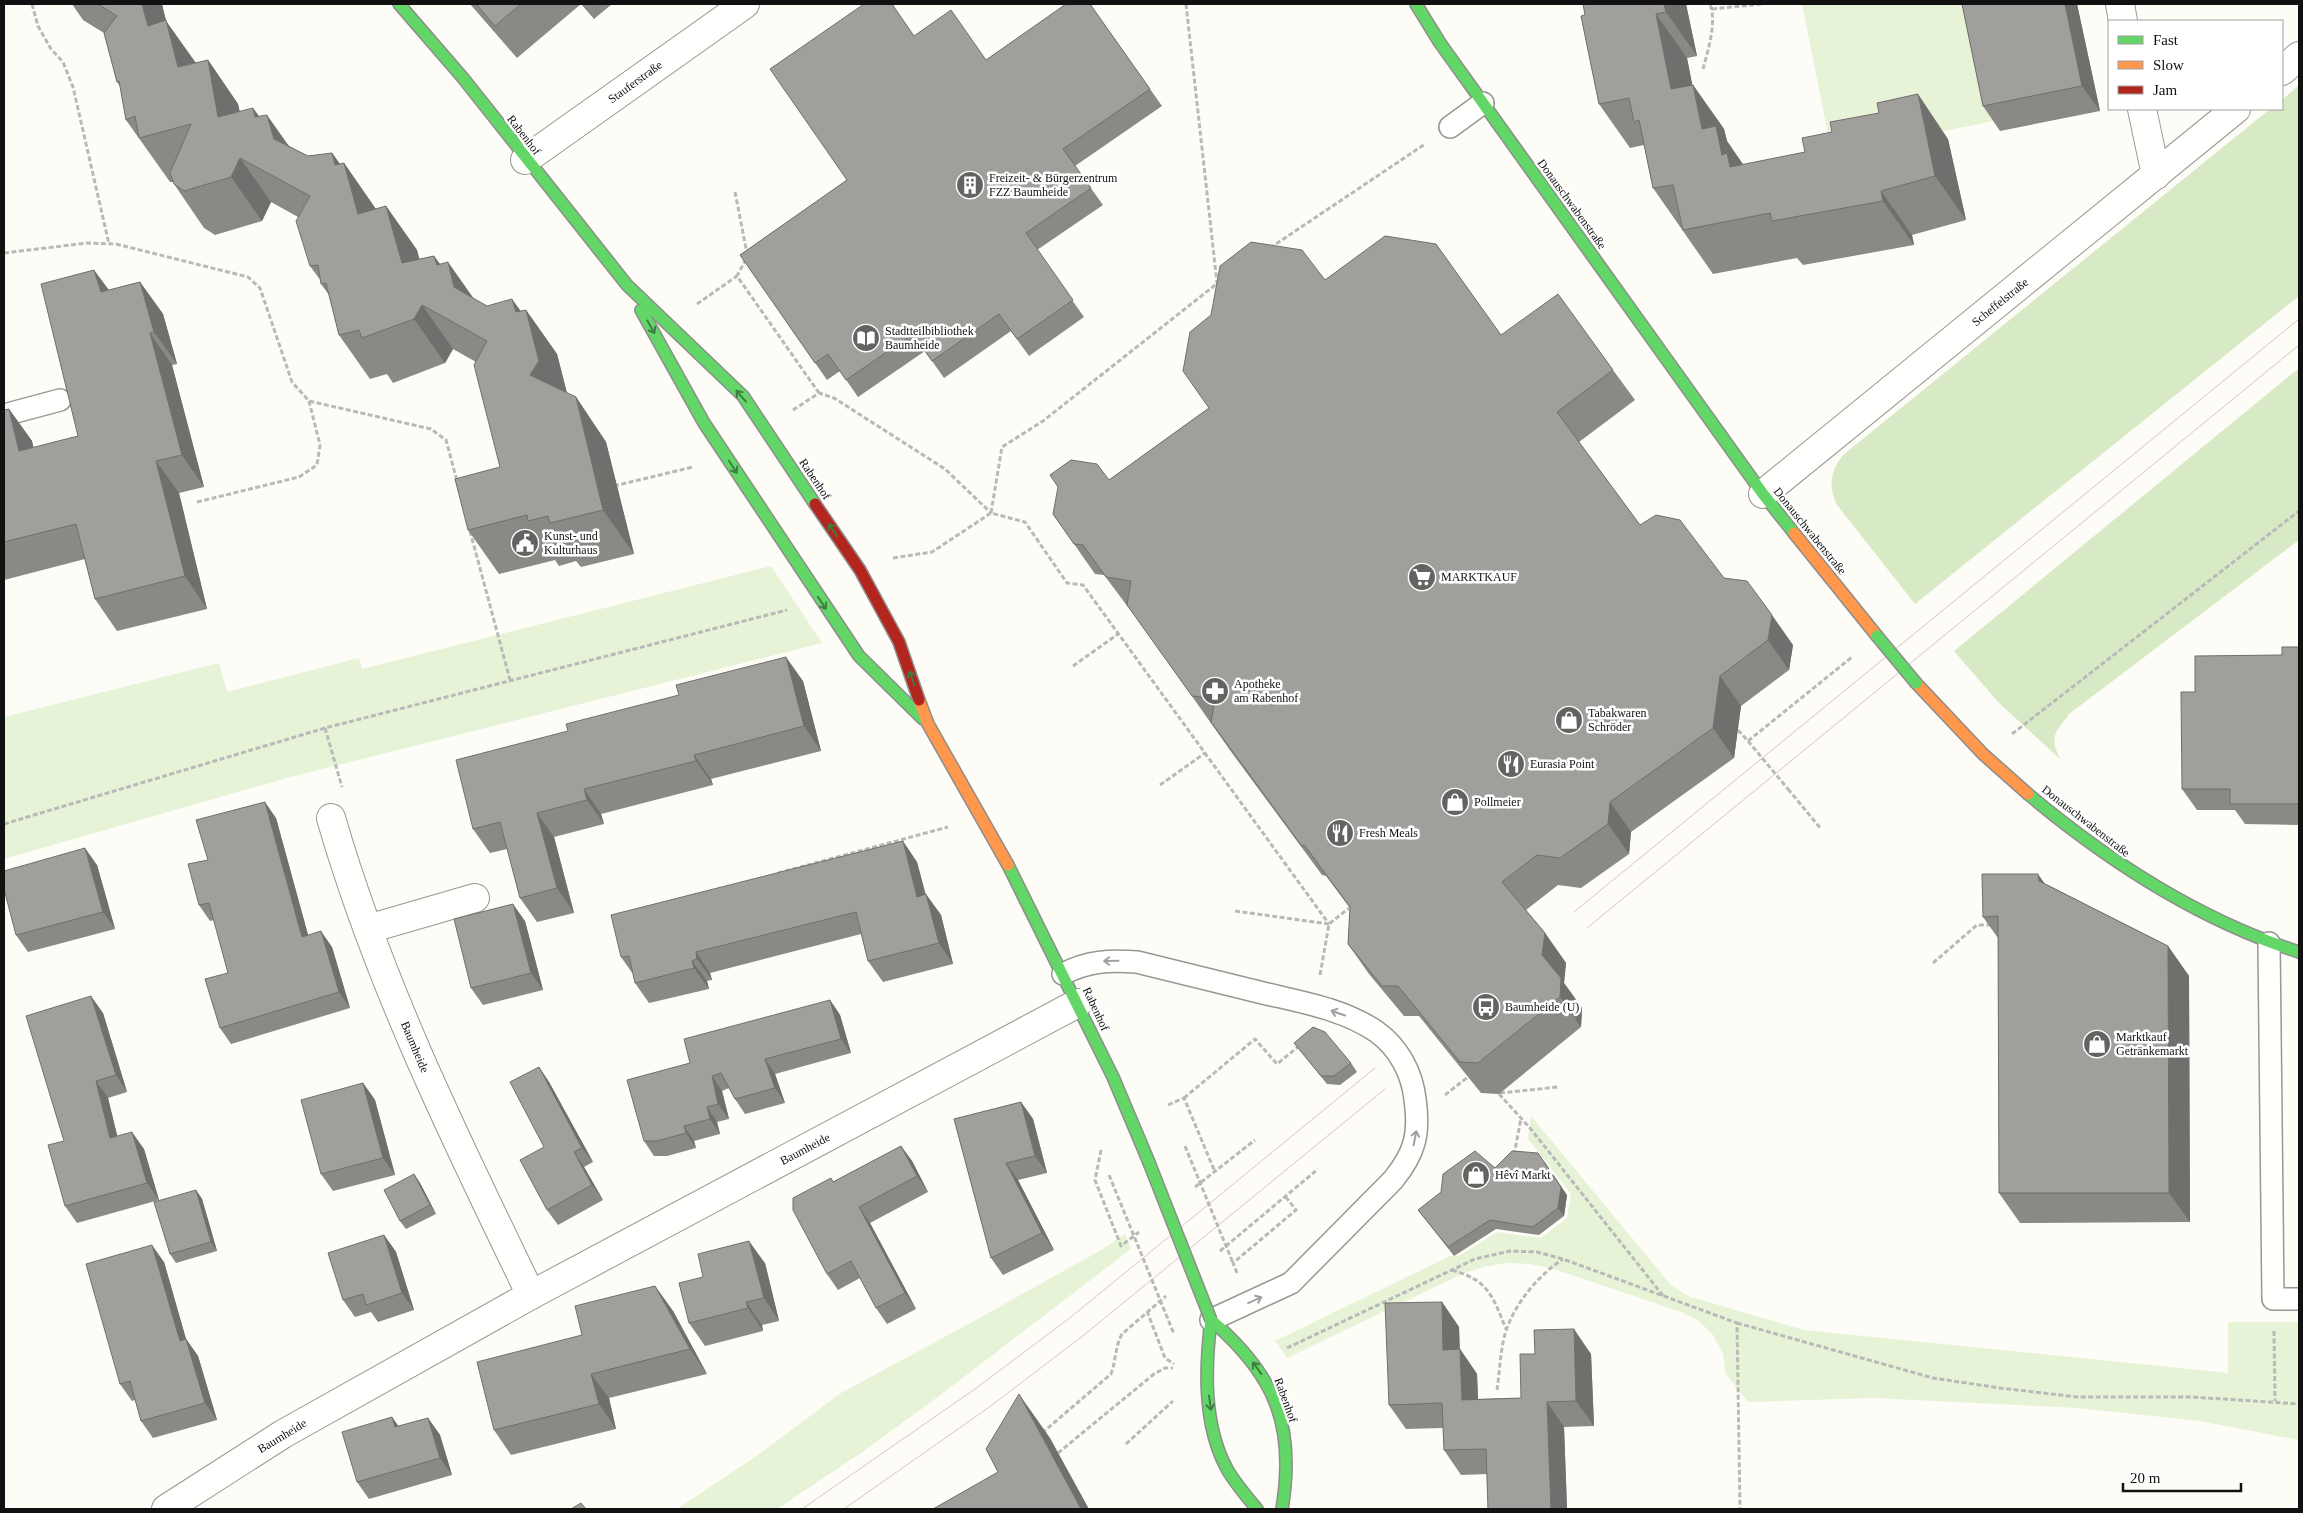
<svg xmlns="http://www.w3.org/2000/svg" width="2303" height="1513" font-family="Georgia,serif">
<rect width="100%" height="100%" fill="#fdfcf7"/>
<!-- green -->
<g fill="#e7f3d7">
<polygon points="1802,4 1975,4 1998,120 1832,154"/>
<polygon points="771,566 822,643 287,778 4,859 4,717 219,663 227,692 359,658 362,669"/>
<polygon points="1531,1116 1671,1285 1688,1296 1804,1330 2228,1373 2228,1322 2299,1322 2299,1440 2200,1421 2078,1408 1872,1398 1748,1402 1726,1374 1723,1354 1713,1335 1699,1321 1681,1312 1554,1269 1530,1264 1506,1263 1483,1267 1460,1275 1287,1358 1275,1341 1450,1256 1459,1256 1497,1232 1541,1238 1567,1218 1571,1194 1528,1139"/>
<polygon points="1125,1234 1131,1249 939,1396 861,1453 777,1509 677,1509 758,1455 841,1393 974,1321 1103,1249"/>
</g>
<!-- forest -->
<g fill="#d8eac5">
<path d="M2299,85V296L1915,604L1837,505C1828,486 1830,472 1843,455L2270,109H2282V100Z"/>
<path d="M2299,368V540L2069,714C2055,734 2049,735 2060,759L1999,703L1954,651Z"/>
</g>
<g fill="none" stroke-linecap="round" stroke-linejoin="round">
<!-- lane casing -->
<g stroke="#979795" stroke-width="24">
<g id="lane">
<polyline points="1450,127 1483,103"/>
<polyline points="4,415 60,400"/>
<polyline points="2269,943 2273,1299 2299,1299"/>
<path d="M1063,974C1088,961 1109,960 1137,962C1179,972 1221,983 1263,993C1301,1002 1344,1009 1377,1032C1399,1048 1412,1073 1415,1099C1420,1134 1415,1153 1393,1180L1291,1283L1211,1320"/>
</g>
</g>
<!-- street casing -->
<g stroke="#979795" stroke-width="30">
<g id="street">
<polyline points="2120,4 2123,21"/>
<polyline points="2282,71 2299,56"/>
<polyline points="2142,109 2156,175"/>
<polyline points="525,160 745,4"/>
<polyline points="1763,494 2236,109"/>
<path d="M331,818C379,984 456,1140 531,1295"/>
<polyline points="368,929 475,898"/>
<polyline points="166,1509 283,1434 531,1295 1078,1003"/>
</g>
</g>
<!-- fast casing -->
<g stroke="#8e8d8b" stroke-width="14">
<g id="fast">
<polyline points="399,4 463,78 627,285 743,396 815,504"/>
<polyline points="1416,4 1440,43 1763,494 1794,533"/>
<polyline points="641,310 704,423 859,656 923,719"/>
<path d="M2028,794C2108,861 2199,920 2299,952"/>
<polyline points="1008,865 1113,1077 1148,1160"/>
<path d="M1211,1320C1275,1375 1296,1425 1282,1509"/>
<path d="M1211,1320C1205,1368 1203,1425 1227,1469C1235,1483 1246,1496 1257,1509"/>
</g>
</g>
<!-- slow casing -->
<g stroke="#8e8d8b" stroke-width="14">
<g id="slow">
<polyline points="1794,533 1877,636"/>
<polyline points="1916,683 1983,754 2028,794"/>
<polyline points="919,700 928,724 1008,865"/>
</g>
</g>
<!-- jam casing -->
<g stroke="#8e8d8b" stroke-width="14">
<polyline id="jam" points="815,504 860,570 899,642 919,700"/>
</g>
<!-- path -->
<g stroke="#b9b9b8" stroke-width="3" stroke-dasharray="5 2.5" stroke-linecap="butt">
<polyline points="32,4 38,26 51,49 63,62 73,87 109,244"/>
<polyline points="1186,4 1217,283"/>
<polyline points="1712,9 1761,4"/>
<path d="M1703,69C1708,50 1717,23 1710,4"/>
<polyline points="735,192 747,253"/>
<polyline points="1270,248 1425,144"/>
<polyline points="4,253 87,243 116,244 248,277 260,288 292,382 309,401 431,429 446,440 457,481"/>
<polyline points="746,259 737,276 819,393"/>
<polyline points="697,304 737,276"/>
<polyline points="793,410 819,393 834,398 945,469 990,512"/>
<polyline points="614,486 693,467"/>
<polyline points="197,502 299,477 317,465 320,445 309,401"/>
<polyline points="991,513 1002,447 1043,421 1219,282"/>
<polyline points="470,531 510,680"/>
<polyline points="893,558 932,552 991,513 1025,522 1067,583 1083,585 1329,924"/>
<polyline points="1073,666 1118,634"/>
<polyline points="325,728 342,787"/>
<polyline points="1738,730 1748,741 1852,657"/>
<polyline points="2012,734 2299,511"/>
<polyline points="1160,785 1205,753"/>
<polyline points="1788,789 1821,829"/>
<polyline points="4,824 325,728 787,610"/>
<polyline points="778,873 948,827"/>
<polyline points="1235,911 1329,924"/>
<polyline points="1933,963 1977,925 1993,925"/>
<polyline points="1320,975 1329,924 1349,908"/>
<polyline points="1500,1093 1558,1087"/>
<polyline points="1499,1094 1530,1128 1664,1297"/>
<polyline points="1445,1095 1468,1077"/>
<polyline points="1184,1098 1255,1039 1277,1064 1299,1046"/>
<polyline points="1168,1105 1184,1098 1215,1172"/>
<polyline points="1101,1150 1095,1180 1121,1246 1139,1232"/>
<polyline points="1514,1155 1521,1118"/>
<polyline points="1195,1187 1255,1140"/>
<polyline points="1220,1251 1318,1169"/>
<path d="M1452,1270C1489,1281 1492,1295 1506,1329"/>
<polyline points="1237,1273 1233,1263 1296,1210 1285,1196"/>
<polyline points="1147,1311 1165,1358 1174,1364"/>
<polyline points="1737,1323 1933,1378 2000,1388 2077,1397 2192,1397 2299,1404"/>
<polyline points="2274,1331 2275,1401"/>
<polyline points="1287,1348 1475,1259 1510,1251 1537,1252 1563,1259 1737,1323 1740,1509"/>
<path d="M1497,1390C1500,1371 1500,1347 1507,1328C1517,1301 1539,1275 1563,1259"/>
<path d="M1042,1433L1111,1374C1116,1360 1115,1347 1122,1334L1166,1296"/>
<polyline points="1126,1444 1173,1401"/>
<polyline points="1058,1453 1154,1374 1165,1368 1173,1368"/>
</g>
<!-- lane -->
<use href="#lane" stroke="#fffffe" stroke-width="21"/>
<!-- street -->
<use href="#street" stroke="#fffffe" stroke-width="28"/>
<!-- fast -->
<use href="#fast" stroke="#63d668" stroke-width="11"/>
<!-- slow -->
<use href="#slow" stroke="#ff974d" stroke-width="11"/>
<!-- jam -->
<use href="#jam" stroke="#b3261e" stroke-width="11"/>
<!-- tram -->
<g stroke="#d9c6c7" stroke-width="1">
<polyline points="1574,912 2299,319"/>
<polyline points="1587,928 2299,345"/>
<polyline points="802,1509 975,1389 1071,1317 1375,1068"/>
<polyline points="844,1509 988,1408 1084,1335 1385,1089"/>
</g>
<!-- fast-bridge casing -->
<g stroke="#8e8d8b" stroke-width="14" stroke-linecap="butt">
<g id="fast-bridge">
<polyline points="1877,636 1916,683"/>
<polyline points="1148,1160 1211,1320"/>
</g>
</g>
<!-- path-bridge -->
<g stroke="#b9b9b8" stroke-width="3" stroke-dasharray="5 2.5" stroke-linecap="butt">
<polyline points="1748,741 1788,789"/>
<polyline points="1185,1146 1233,1263"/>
<polyline points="1109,1175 1174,1334"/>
</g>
<!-- fast-bridge -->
<use href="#fast-bridge" stroke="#63d668" stroke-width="11"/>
</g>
<!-- wall -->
<g fill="#8a8986">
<polygon points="72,4 162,4 166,21 196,63 208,60 238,104 240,112 259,116 289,146 308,156 332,153 340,164 344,163 376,209 386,206 417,250 419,259 434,256 440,264 474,299 487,306 521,311 526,310 557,354 567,393 576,397 606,442 634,554 581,567 576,561 559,566 555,560 499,574 468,530 500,467 476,362 453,349 445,363 393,383 387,374 370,379 339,335 329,295 321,284 321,281 310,266 298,217 271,202 262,221 215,235 204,228 174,184 173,182 170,182 126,120 120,86 117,82 104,33 83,20"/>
<polygon points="470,4 612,4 594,19 581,4 517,58"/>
<polygon points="1090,4 1162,106 1075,166 1103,205 1037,250 1084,317 1029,356 1011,331 944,378 925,351 858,397 840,371 827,380 740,255 847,180 914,36 986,60"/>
<polygon points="1686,4 1697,56 1687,58 1692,85 1693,85 1724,129 1727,141 1743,165 1948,139 1966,220 1912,235 1914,245 1803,265 1797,258 1713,274 1653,188 1644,145 1630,148 1599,104 1581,16"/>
<polygon points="1962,4 2077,4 2100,111 2000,131 1983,106"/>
<polygon points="94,270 109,290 140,282 163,314 177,364 172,365 204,487 179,493 207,609 117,631 95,599 85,559 4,580 4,410 9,409 32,441 33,448 78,436"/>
<polygon points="1325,280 1613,370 1635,400 1579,442 1640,525 1724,578 1793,645 1789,670 1741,706 1734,758 1631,832 1629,854 1581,888 1558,885 1526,910 1545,933 1566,963 1564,983 1582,1008 1581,1027 1499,1094 1481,1093 1419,1016 1404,1016 1369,974 1348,944 1350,908 1326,876 1322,875 1232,753 1129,607 1128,607 1104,575 1095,574 1053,514 1109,480 1209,408"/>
<polygon points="2299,647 2299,825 2245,824 2235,810 2197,810 2182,789 2195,692"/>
<polygon points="803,681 821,751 711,779 713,785 601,814 604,824 554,837 574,913 537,922 520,898 507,849 490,853 473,829"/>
<polygon points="276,818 308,935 332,947 350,1008 231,1044 220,1028 228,973 214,920 210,921 199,905 208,860"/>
<polygon points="917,862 926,895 941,915 953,964 883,982 868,961 861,934 710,973 712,980 707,981 709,989 649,1003 635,983 633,974 621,957"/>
<polygon points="97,865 115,929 28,952 16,935"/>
<polygon points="2046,884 2168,946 2189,976 2190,1222 2020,1223 1999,1193 1998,938 1983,917"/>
<polygon points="525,921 543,990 483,1005 471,988"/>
<polygon points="830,1000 840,1015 851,1053 775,1074 785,1103 745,1114 735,1099 729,1088 722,1091 729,1119 717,1122 720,1134 694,1141 696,1148 667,1156 654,1156 644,1141 690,1063"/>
<polygon points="103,1013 127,1092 108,1098 117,1136 144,1149 159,1200 77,1223 65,1206"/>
<polygon points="1294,1043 1351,1063 1357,1072 1340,1085 1327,1084"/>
<polygon points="539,1067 549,1082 593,1162 584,1167 603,1200 558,1225 547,1210 544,1147"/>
<polygon points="363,1083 375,1100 395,1175 333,1191 321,1174"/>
<polygon points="1021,1102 1033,1119 1047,1173 1018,1180 1054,1250 1003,1275 991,1258 954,1119"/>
<polygon points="901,1146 912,1161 928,1192 870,1223 916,1309 887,1324 876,1308 860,1278 838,1290 827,1274 833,1182"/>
<polygon points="1495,1168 1567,1195 1564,1216 1539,1235 1496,1229 1454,1256 1418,1210"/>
<polygon points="414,1174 420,1183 436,1214 406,1229 400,1221"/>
<polygon points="196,1190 202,1199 217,1251 176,1263 170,1254"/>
<polygon points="384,1235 396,1252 414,1310 378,1322 371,1312 355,1317 343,1300"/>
<polygon points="164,1262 186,1339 198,1356 217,1420 153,1438 141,1421 135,1400 132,1401 120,1384"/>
<polygon points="765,1263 779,1321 762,1325 763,1331 705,1346 689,1323 703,1277"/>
<polygon points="655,1286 673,1311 707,1374 609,1398 616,1429 511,1455 494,1430 582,1335"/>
<polygon points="1442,1302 1459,1327 1460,1349 1477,1374 1478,1399 1521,1398 1591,1354 1594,1426 1564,1427 1567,1509 1488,1509 1487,1474 1461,1475 1444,1450 1443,1428 1406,1429 1389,1405"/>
<polygon points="392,1417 398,1426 428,1418 440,1435 452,1475 369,1499 357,1482"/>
</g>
<!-- shaded-wall -->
<g fill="#716f6d">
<polygon points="142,4 162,4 166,21 197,65 209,111 148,26"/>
<polygon points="1664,4 1686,4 1697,56 1666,12"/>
<polygon points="2065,4 2077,4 2100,111 2082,86"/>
<polygon points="1656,14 1687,58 1702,133 1671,89"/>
<polygon points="208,60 238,104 249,161 218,117"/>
<polygon points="1693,85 1724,129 1727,141 1747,170 1761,211 1702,129"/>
<polygon points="1918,94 1948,139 1966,220 1935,176"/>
<polygon points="253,108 273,135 267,115 298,159 285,155 255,117"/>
<polygon points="332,153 347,174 344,163 375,208 389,258 358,214 335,165"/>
<polygon points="240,158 271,202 262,221 231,177"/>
<polygon points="1881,191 1912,235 1914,245 1883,201"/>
<polygon points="386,206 417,250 433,308 402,263"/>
<polygon points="434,256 453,283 448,262 479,306 485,331 437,265"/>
<polygon points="94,270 117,302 101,292"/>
<polygon points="140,282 163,314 177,364 154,332"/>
<polygon points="512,299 530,324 526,310 557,354 570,405 530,375"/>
<polygon points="422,305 453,349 445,363 414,319"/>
<polygon points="150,333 172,365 204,487 182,455"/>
<polygon points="576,397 606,442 634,554 603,510"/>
<polygon points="9,409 32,441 42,484 19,451"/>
<polygon points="156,461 179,493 207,609 185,576"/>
<polygon points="1772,615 1793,645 1789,670 1768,640"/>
<polygon points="786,657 803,681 821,751 804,726"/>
<polygon points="1720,676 1741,706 1734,758 1713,728"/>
<polygon points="694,755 711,779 713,785 696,761"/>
<polygon points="584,789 601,814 604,824 587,800"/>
<polygon points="265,802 276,818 313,953 302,937"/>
<polygon points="1610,802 1631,832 1629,854 1608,824"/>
<polygon points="537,813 554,837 574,913 557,888"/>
<polygon points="903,841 917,862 931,917 917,897"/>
<polygon points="85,848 97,865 115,929 103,912"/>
<polygon points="2038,874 2059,904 2039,881"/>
<polygon points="926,894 941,915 953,964 939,943"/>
<polygon points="513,904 525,921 543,990 531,973"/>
<polygon points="321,931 332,947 350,1008 339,992"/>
<polygon points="1545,933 1566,963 1564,983 1582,1008 1581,1027 1560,997 1542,955"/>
<polygon points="2168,946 2189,976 2190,1222 2169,1193"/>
<polygon points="696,952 710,973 712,980 697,959"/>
<polygon points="692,961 707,981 709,989 694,968"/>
<polygon points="91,996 103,1013 127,1092 116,1075"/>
<polygon points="830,1000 840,1015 851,1053 841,1039"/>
<polygon points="765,1059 775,1074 785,1103 775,1088"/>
<polygon points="539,1067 549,1082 593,1162 582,1148"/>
<polygon points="712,1076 722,1091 729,1119 718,1104"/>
<polygon points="96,1081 108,1098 122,1155 110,1138"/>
<polygon points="363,1083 375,1100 395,1175 383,1158"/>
<polygon points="1021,1102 1033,1119 1047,1173 1035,1156"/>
<polygon points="707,1107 717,1122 720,1134 710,1119"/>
<polygon points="684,1126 694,1141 696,1148 686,1133"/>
<polygon points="132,1132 144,1149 159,1200 147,1183"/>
<polygon points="901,1146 912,1161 928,1192 917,1176"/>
<polygon points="574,1152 584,1167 603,1200 592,1185"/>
<polygon points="1544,1161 1567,1195 1564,1216 1558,1208"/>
<polygon points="1006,1163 1018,1180 1054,1250 1042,1233"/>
<polygon points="414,1174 420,1183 436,1214 430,1205"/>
<polygon points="196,1190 202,1199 217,1251 211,1242"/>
<polygon points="859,1207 870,1223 916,1309 905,1293"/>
<polygon points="384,1235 396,1252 414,1310 402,1293"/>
<polygon points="749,1241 765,1263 779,1321 764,1298"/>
<polygon points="152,1245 164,1262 186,1339 198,1356 217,1420 205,1403 180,1341"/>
<polygon points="655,1286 673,1311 707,1374 690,1349"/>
<polygon points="746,1302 762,1325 763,1331 748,1308"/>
<polygon points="1442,1302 1459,1327 1460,1375 1443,1350"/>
<polygon points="1574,1329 1591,1354 1594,1426 1576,1401"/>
<polygon points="1460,1349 1477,1374 1479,1425 1462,1400"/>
<polygon points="591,1374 609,1398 616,1429 599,1404"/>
<polygon points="1019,1394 1050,1438 1089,1509 1081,1509"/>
<polygon points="1547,1402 1564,1427 1567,1509 1551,1509"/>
<polygon points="392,1417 404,1434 395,1427"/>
<polygon points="428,1418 440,1435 452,1475 440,1458"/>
</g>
<!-- building -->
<g fill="#a19f9c" stroke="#716f6d">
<polygon points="98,4 142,4 148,26 166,20 178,67 208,60 218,117 253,108 255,117 267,115 274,139 308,156 332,153 335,165 344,163 358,214 386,206 402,263 434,256 437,265 448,262 454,287 487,306 512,299 516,312 526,310 539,361 530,375 576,397 603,510 550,523 548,516 528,521 527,515 468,530 455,479 500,467 474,365 487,341 422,305 414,319 362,338 359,330 339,335 326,283 321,284 318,265 310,266 296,221 310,196 240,158 231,177 184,191 174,184 170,173 191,124 139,138 135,116 126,120 119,81 117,82 104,33 117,16"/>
<polygon points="476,4 521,4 495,26"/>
<polygon points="864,4 892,4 914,36 951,10 986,60 1066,4 1090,4 1150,89 1063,149 1091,188 1026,233 1073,300 1017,339 999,314 932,361 913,334 846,380 828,354 815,363 740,255 847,180 770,69"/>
<polygon points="1583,4 1664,4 1666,12 1656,14 1671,89 1693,85 1702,129 1716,126 1722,155 1727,153 1730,167 1805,152 1802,138 1832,132 1830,122 1879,113 1877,103 1918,94 1935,176 1881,191 1883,201 1772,221 1770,213 1683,230 1673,185 1653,188 1639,120 1634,122 1629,98 1599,104 1581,16 1585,15"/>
<polygon points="1962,4 2065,4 2082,86 1983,106"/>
<polygon points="1385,236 1436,244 1501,335 1558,294 1613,370 1557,412 1640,525 1656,515 1680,520 1724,578 1747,581 1772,615 1768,640 1720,676 1713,728 1610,802 1608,824 1560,858 1537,855 1502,882 1545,933 1542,955 1561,978 1560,997 1478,1063 1460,1062 1398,986 1382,986 1348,944 1350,907 1305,846 1301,845 1211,722 1215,699 1192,696 1127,605 1131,581 1106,577 1083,545 1074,544 1053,514 1058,487 1050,475 1071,460 1097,464 1109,480 1209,408 1183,371 1190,332 1211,315 1220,266 1251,242 1302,250 1325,280"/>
<polygon points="94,270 101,292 140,282 154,332 150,333 182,455 156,461 185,576 95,599 76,524 4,542 4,410 9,409 19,451 78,436 41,284"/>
<polygon points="2282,647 2299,647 2299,804 2230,804 2230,789 2182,789 2181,692 2195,692 2195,656 2282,655"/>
<polygon points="786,657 804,726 694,755 696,761 584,789 587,800 537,813 557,888 520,898 500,822 473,829 456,760 568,731 566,724 679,695 676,685"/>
<polygon points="265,802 302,937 321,931 339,992 220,1028 205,979 228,973 209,903 199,905 188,864 208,860 196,820"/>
<polygon points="903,841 917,897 926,894 939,943 868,961 856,912 696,952 697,959 692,961 694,968 635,983 629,956 621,957 611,915"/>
<polygon points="85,848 103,912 16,935 4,889 4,871"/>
<polygon points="1982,874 2038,874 2039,881 2168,946 2169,1193 1999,1193 1998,916 1983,917"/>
<polygon points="513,904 531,973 471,988 454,919"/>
<polygon points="91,996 116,1075 96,1081 110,1138 132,1132 147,1183 65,1206 48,1145 64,1141 26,1016"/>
<polygon points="830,1000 841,1039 765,1059 775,1088 735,1099 721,1073 712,1076 718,1104 707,1107 710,1119 684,1126 686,1133 657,1141 644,1141 627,1080 690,1063 684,1039"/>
<polygon points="1313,1027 1325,1032 1351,1063 1334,1076 1321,1076 1294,1043"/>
<polygon points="539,1067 582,1148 574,1152 592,1185 547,1210 520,1160 544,1147 510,1082"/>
<polygon points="363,1083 383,1158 321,1174 301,1100"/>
<polygon points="1021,1102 1035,1156 1006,1163 1042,1233 991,1258 954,1119"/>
<polygon points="901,1146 917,1176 859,1207 905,1293 876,1308 851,1261 827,1274 793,1210 793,1198 831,1178 833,1182"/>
<polygon points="1475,1151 1495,1168 1512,1151 1538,1153 1561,1187 1558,1208 1533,1227 1490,1220 1448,1247 1418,1210 1441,1192 1443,1174"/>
<polygon points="414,1174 430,1205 400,1221 384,1190"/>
<polygon points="196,1190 211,1242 170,1254 154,1202"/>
<polygon points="384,1235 402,1293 366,1305 363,1294 343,1300 328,1253"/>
<polygon points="749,1241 764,1298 746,1302 748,1308 689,1323 679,1283 703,1277 698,1254"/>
<polygon points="152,1245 180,1341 186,1339 205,1403 141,1421 130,1381 120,1384 86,1264"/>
<polygon points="655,1286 690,1349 591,1374 599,1404 494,1430 477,1362 582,1335 575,1306"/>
<polygon points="1442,1302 1443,1350 1460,1349 1462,1400 1521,1398 1520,1354 1535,1354 1534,1330 1574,1329 1576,1401 1547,1402 1551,1509 1488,1509 1486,1449 1444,1450 1442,1403 1389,1405 1385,1303"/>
<polygon points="1019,1394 1081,1509 933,1509 998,1472 986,1449"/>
<polygon points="392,1417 395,1427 428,1418 440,1458 357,1482 342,1432"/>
<polygon points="581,1503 586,1509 571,1509"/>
</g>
<!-- one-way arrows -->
<defs><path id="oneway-shaft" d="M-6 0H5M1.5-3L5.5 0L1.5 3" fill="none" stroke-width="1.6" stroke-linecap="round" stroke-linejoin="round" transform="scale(1.25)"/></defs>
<g stroke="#3e7d41">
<use href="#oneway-shaft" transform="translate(651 327) rotate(61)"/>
<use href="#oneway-shaft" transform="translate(741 396) rotate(-131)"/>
<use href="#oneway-shaft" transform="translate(733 467) rotate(57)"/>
<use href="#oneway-shaft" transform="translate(833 530) rotate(-124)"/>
<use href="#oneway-shaft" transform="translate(822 603) rotate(56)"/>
<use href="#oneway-shaft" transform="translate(912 678) rotate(-109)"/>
<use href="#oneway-shaft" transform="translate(1257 1368) rotate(-126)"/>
<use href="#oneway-shaft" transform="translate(1210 1403) rotate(83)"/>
</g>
<g stroke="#a0a09f">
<use href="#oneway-shaft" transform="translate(1111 961) rotate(179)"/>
<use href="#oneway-shaft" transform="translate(1338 1013) rotate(-161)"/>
<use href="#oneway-shaft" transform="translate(1415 1138) rotate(-79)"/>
<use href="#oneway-shaft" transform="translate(1255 1300) rotate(-24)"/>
</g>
<!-- icons -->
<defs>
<g id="building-disc" transform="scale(1.4375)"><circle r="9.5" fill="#646362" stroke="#fff"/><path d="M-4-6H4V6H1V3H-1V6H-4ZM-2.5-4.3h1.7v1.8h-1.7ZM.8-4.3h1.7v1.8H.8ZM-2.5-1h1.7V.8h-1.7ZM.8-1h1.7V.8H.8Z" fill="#fff"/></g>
<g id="library-disc" transform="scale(1.4375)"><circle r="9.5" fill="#646362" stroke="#fff"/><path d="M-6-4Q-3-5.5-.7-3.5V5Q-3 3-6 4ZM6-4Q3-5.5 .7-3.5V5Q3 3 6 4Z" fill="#fff"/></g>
<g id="civic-disc" transform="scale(1.4375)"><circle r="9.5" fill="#646362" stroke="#fff"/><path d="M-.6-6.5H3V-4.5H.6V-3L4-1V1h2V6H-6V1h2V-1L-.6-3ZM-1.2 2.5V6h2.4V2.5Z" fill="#fff"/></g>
<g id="supermarket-disc" transform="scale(1.4375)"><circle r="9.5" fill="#646362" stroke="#fff"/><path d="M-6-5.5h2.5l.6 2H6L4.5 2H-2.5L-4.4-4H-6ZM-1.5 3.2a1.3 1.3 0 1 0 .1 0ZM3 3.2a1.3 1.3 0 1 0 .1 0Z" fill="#fff"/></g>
<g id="pharmacy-disc" transform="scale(1.4375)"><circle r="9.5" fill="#646362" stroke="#fff"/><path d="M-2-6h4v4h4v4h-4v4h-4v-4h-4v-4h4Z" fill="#fff"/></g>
<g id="shop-disc" transform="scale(1.4375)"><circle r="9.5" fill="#646362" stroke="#fff"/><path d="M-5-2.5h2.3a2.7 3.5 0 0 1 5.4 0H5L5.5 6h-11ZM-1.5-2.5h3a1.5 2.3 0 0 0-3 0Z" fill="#fff"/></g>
<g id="restaurant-disc" transform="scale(1.4375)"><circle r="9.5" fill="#646362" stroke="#fff"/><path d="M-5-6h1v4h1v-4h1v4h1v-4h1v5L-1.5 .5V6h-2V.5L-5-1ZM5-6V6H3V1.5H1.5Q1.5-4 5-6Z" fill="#fff"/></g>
<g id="bus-disc" transform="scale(1.4375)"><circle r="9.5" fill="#646362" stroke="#fff"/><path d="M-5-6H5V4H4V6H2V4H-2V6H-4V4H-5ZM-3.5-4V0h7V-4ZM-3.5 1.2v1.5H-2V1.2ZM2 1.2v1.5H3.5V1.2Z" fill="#fff"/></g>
</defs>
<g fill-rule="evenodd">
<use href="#building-disc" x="970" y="185"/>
<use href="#library-disc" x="866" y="338"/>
<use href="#civic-disc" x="525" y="543"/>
<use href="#supermarket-disc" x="1422" y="577"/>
<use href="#pharmacy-disc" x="1215" y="691"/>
<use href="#shop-disc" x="1569" y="720"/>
<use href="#restaurant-disc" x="1511" y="764"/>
<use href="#shop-disc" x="1455" y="802"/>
<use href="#restaurant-disc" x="1340" y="833"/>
<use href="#bus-disc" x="1486" y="1007"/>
<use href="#shop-disc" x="2097" y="1044"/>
<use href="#shop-disc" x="1476" y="1175"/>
</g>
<g text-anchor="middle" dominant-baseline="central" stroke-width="5" stroke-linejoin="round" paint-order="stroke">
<!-- street labels -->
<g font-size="12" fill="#111" stroke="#fff">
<text transform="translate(635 82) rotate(-36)">Stauferstraße</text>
<text transform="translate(524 135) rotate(52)">Rabenhof</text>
<text transform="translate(1572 204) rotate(54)">Donauschwabenstraße</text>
<text transform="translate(2000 302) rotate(-39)">Scheffelstraße</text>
<text transform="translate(815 479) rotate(56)">Rabenhof</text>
<text transform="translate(1810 531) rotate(51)">Donauschwabenstraße</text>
<text transform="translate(2086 821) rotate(38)">Donauschwabenstraße</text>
<text transform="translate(1096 1009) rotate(65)">Rabenhof</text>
<text transform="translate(415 1047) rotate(67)">Baumheide</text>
<text transform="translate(805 1149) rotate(-28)">Baumheide</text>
<text transform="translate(1286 1400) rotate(70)">Rabenhof</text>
<text transform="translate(282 1436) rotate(-31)">Baumheide</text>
</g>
<!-- poi labels -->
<g font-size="12" fill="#111" stroke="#fff" text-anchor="start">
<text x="989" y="178">Freizeit- &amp; Bürgerzentrum<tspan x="989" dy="14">FZZ Baumheide</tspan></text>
<text x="885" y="331">Stadtteilbibliothek<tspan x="885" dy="14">Baumheide</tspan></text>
<text x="544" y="536">Kunst- und<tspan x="544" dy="14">Kulturhaus</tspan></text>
<text x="1441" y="577">MARKTKAUF</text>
<text x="1234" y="684">Apotheke<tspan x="1234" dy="14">am Rabenhof</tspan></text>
<text x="1588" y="713">Tabakwaren<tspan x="1588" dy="14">Schröder</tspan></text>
<text x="1530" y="764">Eurasia Point</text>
<text x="1474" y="802">Pollmeier</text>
<text x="1359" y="833">Fresh Meals</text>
<text x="1505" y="1007">Baumheide (U)</text>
<text x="2116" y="1037">Marktkauf<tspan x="2116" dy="14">Getränkemarkt</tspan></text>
<text x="1495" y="1175">Hêvî Markt</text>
</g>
</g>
<!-- border -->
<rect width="2303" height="1513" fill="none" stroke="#111111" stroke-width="10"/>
<!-- legend -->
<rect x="2108" y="20" width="175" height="90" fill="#ffffff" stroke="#a0a0a0"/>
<rect x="2118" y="36" width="25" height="8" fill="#63d668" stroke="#a0a0a0"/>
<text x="2153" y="45" font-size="15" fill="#111111">Fast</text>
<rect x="2118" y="61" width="25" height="8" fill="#ff974d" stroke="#a0a0a0"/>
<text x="2153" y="70" font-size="15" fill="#111111">Slow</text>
<rect x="2118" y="86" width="25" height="8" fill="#b3261e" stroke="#a0a0a0"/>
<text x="2153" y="95" font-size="15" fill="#111111">Jam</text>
<!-- scale -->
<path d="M2123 1483v8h118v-8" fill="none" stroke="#111111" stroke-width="2.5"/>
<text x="2130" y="1483" font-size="15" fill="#111111" stroke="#ffffff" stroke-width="4" paint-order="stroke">20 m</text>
</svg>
